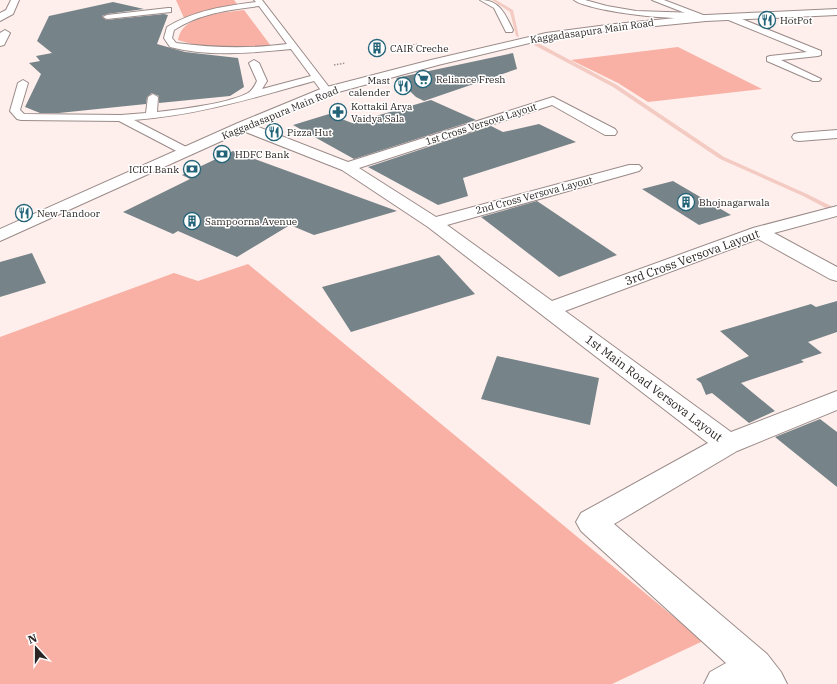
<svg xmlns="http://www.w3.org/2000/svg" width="837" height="684" font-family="'IBM Plex Serif',serif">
<rect width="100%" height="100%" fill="#ffefec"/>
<!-- green -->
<g fill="#f8b1a4">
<polygon points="176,0 234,0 238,5 208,10 184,18"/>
<path d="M244,10L271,46C241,50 207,50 178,40C182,14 223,13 244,10Z"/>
<polygon points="678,47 762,89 648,102 618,83 571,60"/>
<polygon points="248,264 703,641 612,684 0,684 0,337 174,273 198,281"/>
</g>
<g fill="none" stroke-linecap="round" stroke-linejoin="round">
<!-- stream -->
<g fill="#f3cbc3" fill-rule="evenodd">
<polygon points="492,0 496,0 513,10 519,37 516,36 510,12"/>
<polygon points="534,43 538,43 617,85 724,157 807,194 837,209 837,214 803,196 720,159 613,87 534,45"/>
</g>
</g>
<!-- building -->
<g fill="#768489">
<polygon points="113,2 144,9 107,14 102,16 106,20 164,14 168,15 157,44 185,52 238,58 244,87 230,96 159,103 159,96 152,93 147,97 146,104 59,113 40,113 25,107 41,74 29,63 40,61 36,56 52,53 37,41 49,16"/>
<polygon points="513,53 517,69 424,101 416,97 396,78"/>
<polygon points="431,100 476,120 354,159 293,125 329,114 352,123"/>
<polygon points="539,124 576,142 463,178 468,196 438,205 368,167 491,126 503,132"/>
<polygon points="233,151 397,211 314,235 290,225 237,257 178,231 173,234 123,212 190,179 182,175"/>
<polygon points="673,181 731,215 699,225 642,189"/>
<polygon points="537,201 617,255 559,277 481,217"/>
<polygon points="32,253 46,283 0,297 0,262"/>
<polygon points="439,255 475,294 351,332 322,287"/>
<polygon points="837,301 837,332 808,342 822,353 801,360 804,362 741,383 775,411 749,423 712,393 706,395 701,383 696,379 749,356 720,331 811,304 816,307"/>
<polygon points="497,356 599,378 590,425 481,399"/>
<polygon points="820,419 837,432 837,487 775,437"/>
</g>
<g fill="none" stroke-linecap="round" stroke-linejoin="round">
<!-- service casing -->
<g stroke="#9a8b89" stroke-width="2">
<g id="service">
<path d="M254,0H262L332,91L331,93H323L314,81C253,98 198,115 134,120L190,149L192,152L186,156L119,121L21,120L17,119L10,111L18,83L23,80L28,83L20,110L24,114L121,115L146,113L148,97L153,94L158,97L157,112C178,110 230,103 248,93C252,91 255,85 257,81L249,63L254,60L259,63L267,81L262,89L311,76L291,49C251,53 209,57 170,47L164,38L167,27C195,10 225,6 256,2ZM259,6L287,44C248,49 215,48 176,43L172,38L174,30C200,13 229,10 259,6Z"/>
<path d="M480,0C500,0 505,14 513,30L512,32H506L494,8Z"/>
<path d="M574,0H585L607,6L636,11L697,13L701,15C690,24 587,11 574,0Z"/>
<polygon points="168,8 171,8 171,12 107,19 103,17 107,15"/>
<polygon points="726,15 732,15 821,51 821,55 818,56 781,60 821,79 819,81 813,81 767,61 767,57 770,56 807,52 726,19"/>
</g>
</g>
<!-- minor casing -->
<g stroke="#9a8b89" stroke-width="2">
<g id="minor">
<polygon points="11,0 19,0 13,14 0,21 0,13 6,10"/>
<polygon points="652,0 664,0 711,18 706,21 703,20"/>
<polygon points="5,30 10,33 4,45 0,46 0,33"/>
<polygon points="553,97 615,129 617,132 615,135 605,135 552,105 359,168 436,217 629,165 639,165 642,168 639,171 447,225 552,301 753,228 837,206 837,216 774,233 837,267 837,281 830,279 758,239 565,311 731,432 837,391 837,410 737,451 614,524 767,654 781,672 787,684 704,684 710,672 726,663 581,531 576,522 581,513 708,443 428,227 342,170 238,129 236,126 238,123 248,123 348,162"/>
<polygon points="837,130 837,138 799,141 794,140 792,137 794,134 799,133"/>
</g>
</g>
<!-- secondary casing -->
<g stroke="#9a8b89" stroke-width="2">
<polygon id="secondary" points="837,9 837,15 706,21 615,30 546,39 438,65 331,94 248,129 0,241 0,229 238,123 323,88 431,60 546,33 615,24 706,15"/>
</g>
<!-- path-far1 -->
<polyline stroke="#9e9391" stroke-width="1" stroke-dasharray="1.5 1.5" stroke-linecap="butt" points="406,50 403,46 418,44"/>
<!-- path -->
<polyline stroke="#9e9391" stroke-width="1.5" stroke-dasharray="1.5 1.5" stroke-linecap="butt" points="334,65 345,63"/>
<!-- service -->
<use href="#service" fill="#fff" fill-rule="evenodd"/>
<!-- minor -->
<use href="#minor" fill="#fff" fill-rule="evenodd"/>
<!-- secondary -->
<use href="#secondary" fill="#fff" fill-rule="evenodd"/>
</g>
<!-- icons -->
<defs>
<g id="restaurant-ring" transform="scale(0.9)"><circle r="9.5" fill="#fff" stroke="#246479" stroke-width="1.5"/><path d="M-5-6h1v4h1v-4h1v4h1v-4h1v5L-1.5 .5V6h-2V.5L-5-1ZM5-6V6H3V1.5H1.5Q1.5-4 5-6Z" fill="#246479"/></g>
<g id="building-ring" transform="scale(0.9)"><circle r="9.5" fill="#fff" stroke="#246479" stroke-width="1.5"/><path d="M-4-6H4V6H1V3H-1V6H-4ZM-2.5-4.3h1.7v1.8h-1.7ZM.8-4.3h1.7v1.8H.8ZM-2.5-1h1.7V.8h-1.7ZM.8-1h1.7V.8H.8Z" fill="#246479"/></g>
<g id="supermarket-ring" transform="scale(0.9)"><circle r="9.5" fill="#fff" stroke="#246479" stroke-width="1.5"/><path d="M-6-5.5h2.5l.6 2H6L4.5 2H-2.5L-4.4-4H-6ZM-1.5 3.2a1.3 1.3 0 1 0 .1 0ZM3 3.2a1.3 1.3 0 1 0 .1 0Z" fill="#246479"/></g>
<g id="pharmacy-ring" transform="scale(0.9)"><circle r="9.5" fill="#fff" stroke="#246479" stroke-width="1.5"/><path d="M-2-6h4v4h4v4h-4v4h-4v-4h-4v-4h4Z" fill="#246479"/></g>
<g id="bank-ring" transform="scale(0.9)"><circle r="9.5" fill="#fff" stroke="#246479" stroke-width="1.5"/><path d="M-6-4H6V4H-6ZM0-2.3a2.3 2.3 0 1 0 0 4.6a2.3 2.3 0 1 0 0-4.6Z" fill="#246479"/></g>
</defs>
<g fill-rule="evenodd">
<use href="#restaurant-ring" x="767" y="20"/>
<use href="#building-ring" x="377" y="48"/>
<use href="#supermarket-ring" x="423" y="79"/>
<use href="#restaurant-ring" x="403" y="86"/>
<use href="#pharmacy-ring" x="338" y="112"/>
<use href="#restaurant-ring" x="274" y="132"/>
<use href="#bank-ring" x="222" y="154"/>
<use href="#bank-ring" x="192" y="169"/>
<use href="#building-ring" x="686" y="202"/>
<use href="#restaurant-ring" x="24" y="213"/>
<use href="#building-ring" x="192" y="221"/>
</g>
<g text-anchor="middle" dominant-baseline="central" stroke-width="3" stroke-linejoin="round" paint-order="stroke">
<!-- far-poi labels -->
<g font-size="10" fill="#2b2524" stroke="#fff" text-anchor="start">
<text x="780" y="20">HotPot</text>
<text x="390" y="48">CAIR Creche</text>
<text x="436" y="79">Reliance Fresh</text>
<text x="390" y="80" text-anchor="end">Mast<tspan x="390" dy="12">calender</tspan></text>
<text x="351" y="106">Kottakil Arya<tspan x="351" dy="12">Vaidya Sala</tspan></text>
<text x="287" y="132">Pizza Hut</text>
<text x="235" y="154">HDFC Bank</text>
<text x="179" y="169" text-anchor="end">ICICI Bank</text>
<text x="699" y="202">Bhojnagarwala</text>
<text x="37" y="213">New Tandoor</text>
<text x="205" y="221">Sampoorna Avenue</text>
</g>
<!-- far-street labels -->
<g font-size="10" fill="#2b2524" stroke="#fff">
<text transform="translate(592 31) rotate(-8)">Kaggadasapura Main Road</text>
<text transform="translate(280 113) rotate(-22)">Kaggadasapura Main Road</text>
<text transform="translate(481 124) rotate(-18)">1st Cross Versova Layout</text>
<text transform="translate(534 195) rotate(-15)">2nd Cross Versova Layout</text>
</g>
<!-- street labels -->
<g font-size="12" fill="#2b2524" stroke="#fff">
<text transform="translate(692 257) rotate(-20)">3rd Cross Versova Layout</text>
<text transform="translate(654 388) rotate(37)">1st Main Road Versova Layout</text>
</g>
</g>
<!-- north arrow -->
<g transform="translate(36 648) rotate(339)" stroke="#ffffff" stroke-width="3" paint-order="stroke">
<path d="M0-3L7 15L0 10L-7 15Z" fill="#2b2524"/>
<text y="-6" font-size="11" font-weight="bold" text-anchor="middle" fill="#2b2524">N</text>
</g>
</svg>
